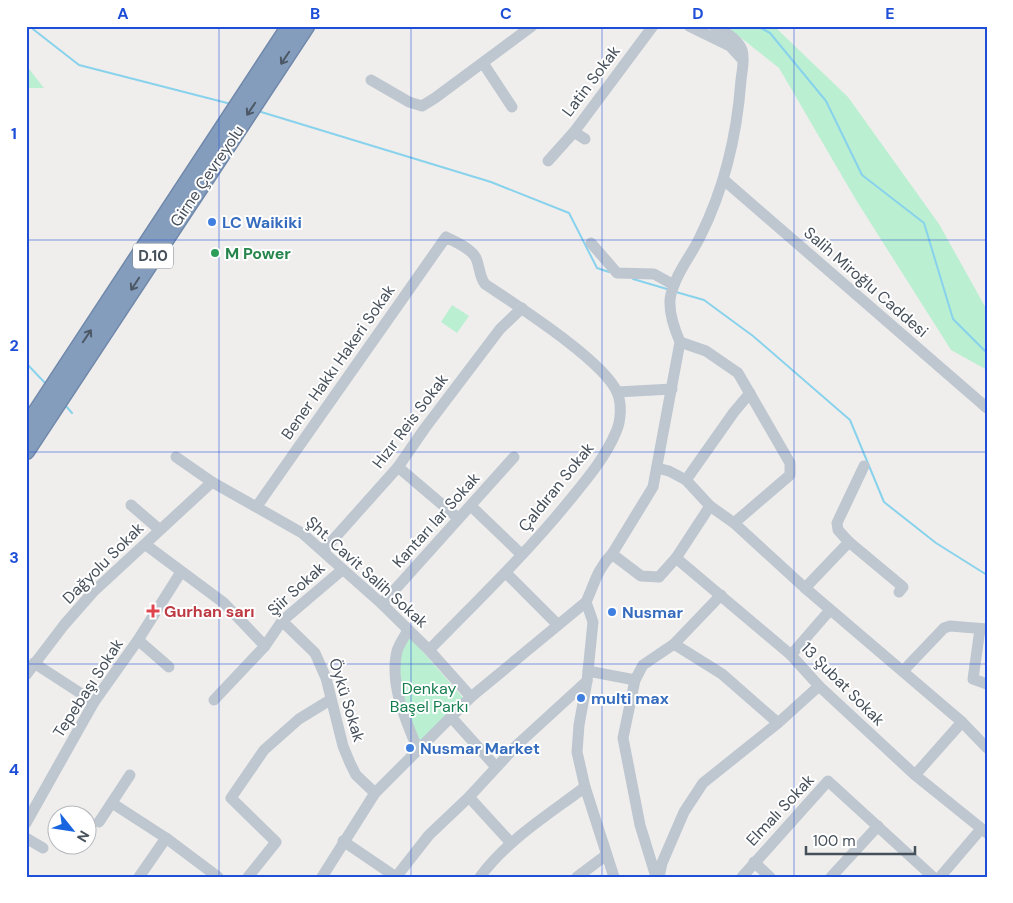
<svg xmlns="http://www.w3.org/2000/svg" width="1013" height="903" font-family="'DM Sans',sans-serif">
<rect width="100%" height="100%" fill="#f0eeed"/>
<!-- green -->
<g fill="#bbefd2">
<polygon points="726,26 774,26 848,97 939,224 987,310 987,370 951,350 856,200 779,68"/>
<polygon points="26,65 44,88 26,88"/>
<polygon points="452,305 469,316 457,333 441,322"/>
<path d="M410,637L464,699L418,743C410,724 396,683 398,662C399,653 405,644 410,637Z"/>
</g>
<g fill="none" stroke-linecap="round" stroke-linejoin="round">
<!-- stream -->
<g stroke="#88d2ec" stroke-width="2">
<polyline points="29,26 79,65 231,104"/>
<polyline points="757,26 770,33 826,101 862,175 924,223 953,319 987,353"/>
<polyline points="258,111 491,182 569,213 597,268 609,272"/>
<polyline points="633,279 667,289"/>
<polyline points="676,292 704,300 753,336 850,420 884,502 936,543 987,575"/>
<polyline points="26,363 47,385"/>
<polyline points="65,405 72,413"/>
</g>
<!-- highway casing -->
<g stroke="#7088a9" stroke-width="19">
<g id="highway">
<polyline points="26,428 290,26"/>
<polyline points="26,451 306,26"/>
</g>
</g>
<!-- minor -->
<g stroke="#bec7d0" stroke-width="11">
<polyline points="689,26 730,46 741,58"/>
<polyline points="483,63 512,107"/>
<polyline points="371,80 409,102 422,106 435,98 532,26"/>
<polyline points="574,132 585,139"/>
<polyline points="548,161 574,132 653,26"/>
<polyline points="724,180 987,408"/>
<polyline points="591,243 617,273 654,274 674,285"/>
<polyline points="680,342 706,351 738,373 790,463 790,475 734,523"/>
<polyline points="617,392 672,389"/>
<polyline points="176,457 212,482 302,533 382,604 429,650 471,697"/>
<polyline points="398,467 458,518"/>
<polyline points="657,468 669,471 686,480 710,506 734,523 805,588 962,722 987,748"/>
<polyline points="686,480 734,412 750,393"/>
<polyline points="131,505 160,530"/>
<path d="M257,506L446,237C455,242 471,248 476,258C480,267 479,276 485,284C516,305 603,360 617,392C622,404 621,421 616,432C605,458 587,479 569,501C526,554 477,601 429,650"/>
<polyline points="471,506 521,554"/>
<polyline points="849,542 838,530 837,523 864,466"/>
<polyline points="146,545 224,603 265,646"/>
<polyline points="323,551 398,467 425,428 500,329 522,308"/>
<polyline points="612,554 641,576 659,577 676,558 710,506"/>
<polyline points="676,558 791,655 819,686 915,775 987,833"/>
<polyline points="506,573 558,625"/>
<polyline points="805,588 849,542 903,587 899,592"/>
<polyline points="586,602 593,622 587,681 579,725 577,752 585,787 614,877"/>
<polyline points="382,604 514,457"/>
<polyline points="282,621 315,653 326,678 343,746 350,763 356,775 375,793"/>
<polyline points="980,629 973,679 987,684"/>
<path d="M408,630C405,636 399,644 397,651C389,684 406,721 418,750"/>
<polyline points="138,640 169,667"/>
<polyline points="674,644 722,674 778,723"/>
<polyline points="791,655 830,610"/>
<polyline points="34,663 94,702"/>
<polyline points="588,671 635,680 643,665 674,644 721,595"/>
<polyline points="903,671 944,628 950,626 987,629"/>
<polyline points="26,675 64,625 93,592 212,482"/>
<polyline points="635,680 623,738 640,825 656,877"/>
<polyline points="214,700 265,646 282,621 342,570"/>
<polyline points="451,717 496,767"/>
<polyline points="915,775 962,722"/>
<polyline points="469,797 511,843"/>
<polyline points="112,803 166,838 218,877"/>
<polyline points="99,822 130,775"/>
<polyline points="26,823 94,702 138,640 181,572"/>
<polyline points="26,838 43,848"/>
<polyline points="343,841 396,877"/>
<polyline points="754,862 770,877"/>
<polyline points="139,877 166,838"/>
<polyline points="248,877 276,842 231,798 264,750 299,719 330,700"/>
<path d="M322,877L375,793L471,697L586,602C594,585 597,569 612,554L653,487L680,342C674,328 667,309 671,294C676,273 691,256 700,237C725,187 737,135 741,80C742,71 745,59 742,50C738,39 724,31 714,26"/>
<polyline points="396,877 429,835 469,797 517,745 587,681"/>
<path d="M480,877C507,840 548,815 585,787"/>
<polyline points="577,877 605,856"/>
<polyline points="659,877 662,863 684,812 703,783 778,723 819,686"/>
<polyline points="742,877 828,781 933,877"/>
<polyline points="831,877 878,826"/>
<polyline points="940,877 981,829"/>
</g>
<!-- highway -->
<use href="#highway" stroke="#859dbd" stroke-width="16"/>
</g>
<!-- one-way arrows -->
<defs><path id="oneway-shaft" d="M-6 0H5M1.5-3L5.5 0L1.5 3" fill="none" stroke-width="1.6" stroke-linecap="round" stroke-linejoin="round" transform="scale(1.25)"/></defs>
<g stroke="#4c5865">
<use href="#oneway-shaft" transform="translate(285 58) rotate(124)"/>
<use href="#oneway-shaft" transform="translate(251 109) rotate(124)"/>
<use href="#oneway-shaft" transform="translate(135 284) rotate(123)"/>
<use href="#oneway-shaft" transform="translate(87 336) rotate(-56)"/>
</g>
<!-- grid -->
<path fill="none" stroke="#1d4ed8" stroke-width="1" stroke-opacity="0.55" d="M219,26V877M411,26V877M602,26V877M794,26V877M26,240H987M26,452H987M26,664H987"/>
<!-- markers -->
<g fill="#3f7fe0" stroke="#fff" stroke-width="2">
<circle cx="212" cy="222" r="5"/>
<circle cx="612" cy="612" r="5"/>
<circle cx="581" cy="698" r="5"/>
<circle cx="410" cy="748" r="5"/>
</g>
<circle fill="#2e9e5b" stroke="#fff" stroke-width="2" cx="215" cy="253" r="5"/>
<path fill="#e0444e" stroke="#fff" stroke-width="2" d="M150.5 603.5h5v5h5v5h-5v5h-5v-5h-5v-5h5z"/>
<g text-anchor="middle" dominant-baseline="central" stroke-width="4" stroke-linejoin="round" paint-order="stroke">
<!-- shield labels -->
<rect fill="#fff" stroke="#7e848c" stroke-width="1" x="133" y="243.5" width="40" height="25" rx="4"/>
<g font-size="15" font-weight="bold" fill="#46505b">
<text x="153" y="256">D.10</text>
</g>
<!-- street labels -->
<g font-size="16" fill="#46505b" stroke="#fff">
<text transform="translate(591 81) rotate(-53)">Latin Sokak</text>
<text transform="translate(207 176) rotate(-56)">Girne Çevreyolu</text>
<text transform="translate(866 282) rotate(41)">Salih Miroğlu Caddesi</text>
<text transform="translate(338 362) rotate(-55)">Bener Hakkı Hakeri Sokak</text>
<text transform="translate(410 421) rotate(-53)">Hızır Reis Sokak</text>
<text transform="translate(556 487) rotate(-51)">Çaldıran Sokak</text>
<text transform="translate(436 520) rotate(-48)">Kantarı lar Sokak</text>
<text transform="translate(103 563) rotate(-45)">Dağyolu Sokak</text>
<text transform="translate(367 572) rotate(42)">Şht. Cavit Salih Sokak</text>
<text transform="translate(296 589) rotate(-42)">Şiir Sokak</text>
<text transform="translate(843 684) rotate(45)">13 Şubat Sokak</text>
<text transform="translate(88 688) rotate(-57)">Tepebaşı Sokak</text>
<text transform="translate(347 700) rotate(73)">Öykü Sokak</text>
<text transform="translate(780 810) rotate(-47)">Elmalı Sokak</text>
</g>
<!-- shop labels -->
<g font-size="16" font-weight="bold" fill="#366cbe" stroke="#fff" text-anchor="start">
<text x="222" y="222">LC Waikiki</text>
<text x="622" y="612">Nusmar</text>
<text x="591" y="698">multi max</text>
<text x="420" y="748">Nusmar Market</text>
</g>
<!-- leisure labels -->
<g font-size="16" font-weight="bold" fill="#27864d" stroke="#fff" text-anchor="start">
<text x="225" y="253">M Power</text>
</g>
<!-- health labels -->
<g font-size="16" font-weight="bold" fill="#be3a42" stroke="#fff" text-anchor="start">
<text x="164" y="611">Gurhan sarı</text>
</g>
<!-- park labels -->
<g font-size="16" fill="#167d4f" stroke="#fff">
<text x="429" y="688">Denkay<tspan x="429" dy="18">Başel Parkı</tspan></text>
</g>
</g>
<!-- border -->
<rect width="1013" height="903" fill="none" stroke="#ffffff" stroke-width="55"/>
<!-- north arrow -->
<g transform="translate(72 830) rotate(120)"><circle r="24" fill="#ffffff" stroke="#b5b9bd"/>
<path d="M0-4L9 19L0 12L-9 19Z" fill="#1865e0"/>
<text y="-8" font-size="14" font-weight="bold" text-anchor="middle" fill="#46505b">N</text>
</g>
<!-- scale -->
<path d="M806 846v8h109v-8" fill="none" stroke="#46505b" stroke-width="2.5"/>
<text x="813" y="846" font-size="15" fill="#46505b" stroke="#ffffff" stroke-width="4" paint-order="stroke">100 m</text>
<rect x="28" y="28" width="958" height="848" fill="none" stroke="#1d4ed8" stroke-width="2"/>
<g font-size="16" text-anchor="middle" font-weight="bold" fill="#1d4ed8">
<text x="123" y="19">A</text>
<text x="315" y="19">B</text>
<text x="506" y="19">C</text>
<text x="698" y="19">D</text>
<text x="890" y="19">E</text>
<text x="14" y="139">1</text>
<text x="14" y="351">2</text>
<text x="14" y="563">3</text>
<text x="14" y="775">4</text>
</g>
</svg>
